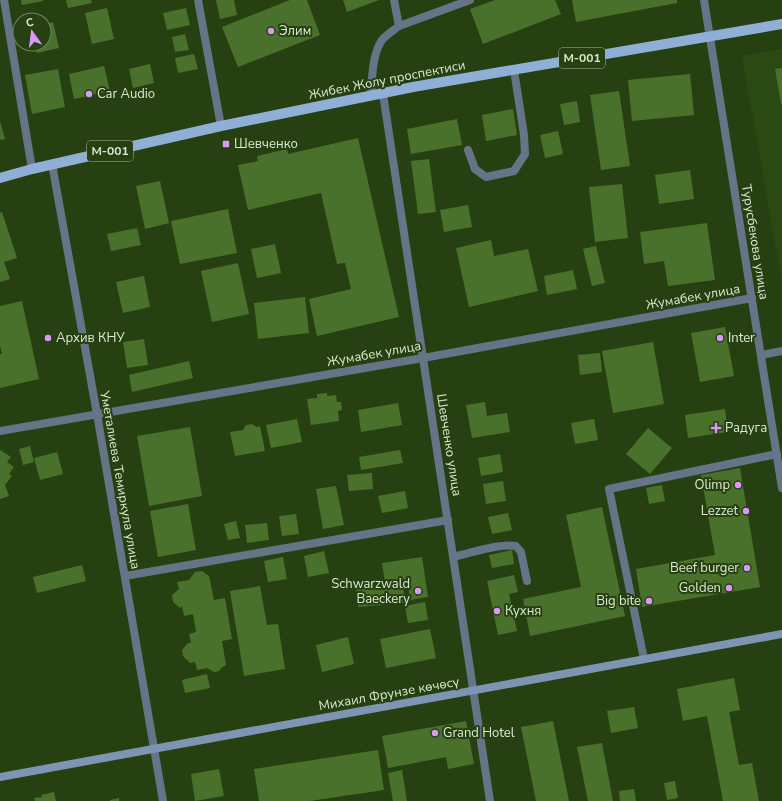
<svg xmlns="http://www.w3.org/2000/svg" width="782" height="801" font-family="'Nunito Sans',sans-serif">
<rect width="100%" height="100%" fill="#264012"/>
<!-- built -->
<polygon fill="#2b4913" points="782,49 782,283 742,56"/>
<!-- building -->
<g fill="#4a712c">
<polygon points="21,0 43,0 43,1 22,5"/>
<polygon points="66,0 91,0 92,3 68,8"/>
<polygon points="216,0 234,0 237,15 220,19"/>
<polygon points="290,0 307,0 320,35 238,67 222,27"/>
<polygon points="343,0 379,0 347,12"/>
<polygon points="495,0 555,0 561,14 483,44 470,9"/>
<polygon points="572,0 677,0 677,3 576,22"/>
<polygon points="107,8 114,39 92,44 85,13"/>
<polygon points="186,8 190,25 167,30 163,13"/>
<polygon points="53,22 59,48 37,53 35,44 44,44 44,25"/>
<polygon points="185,34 189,50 175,52 172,37"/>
<polygon points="194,54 198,69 178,73 175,58"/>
<polygon points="150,64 154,83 133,88 129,69"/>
<polygon points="104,66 110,91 74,99 69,74"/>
<polygon points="782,68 782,104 781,104 775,69"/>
<polygon points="58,69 65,107 32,114 25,75"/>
<polygon points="690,74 694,115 632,121 628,80"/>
<polygon points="619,91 630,166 601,170 590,95"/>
<polygon points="577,101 580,122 564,125 560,104"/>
<polygon points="513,109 517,135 486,141 482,115"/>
<polygon points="457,119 462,145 411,154 407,129"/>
<polygon points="0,121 5,139 0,140"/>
<polygon points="558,131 563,154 545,158 540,135"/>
<polygon points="358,138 399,317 317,336 309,299 351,289 345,263 337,264 321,193 248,210 238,165 258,161 257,156 287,149 288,154"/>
<polygon points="429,159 436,212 418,214 411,161"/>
<polygon points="690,170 694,199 659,204 655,175"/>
<polygon points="160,181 169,223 145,229 136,186"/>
<polygon points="622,184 628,238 595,242 589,187"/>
<polygon points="468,205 472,227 444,232 440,210"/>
<polygon points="228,209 237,253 180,264 171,221"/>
<polygon points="2,212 17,258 4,262 10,279 0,282 0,213"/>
<polygon points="707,223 715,280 668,286 664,261 644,264 640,232"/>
<polygon points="137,228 141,245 111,251 107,234"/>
<polygon points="491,240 494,256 528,249 538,291 469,307 456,248"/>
<polygon points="275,244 281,273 257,278 251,249"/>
<polygon points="596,246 605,283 592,286 583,249"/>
<polygon points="238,263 249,314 212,322 201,271"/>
<polygon points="573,270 577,289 547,295 544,276"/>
<polygon points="144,276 150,307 123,313 116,282"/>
<polygon points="305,297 309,333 258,339 254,303"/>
<polygon points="22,301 39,379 0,388 0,354 2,354 0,346 0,306"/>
<polygon points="725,327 734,376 700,382 691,333"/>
<polygon points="144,339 148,365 127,368 123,342"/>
<polygon points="653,342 664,404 613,413 602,351"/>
<polygon points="600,353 602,372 580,375 578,355"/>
<polygon points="189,361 193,378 132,392 129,375"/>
<polygon points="327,393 327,396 336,395 337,402 341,402 342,410 338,411 339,421 311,425 307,399 317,398 317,394"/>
<polygon points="485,402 487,416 507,413 510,432 472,438 466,405"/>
<polygon points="398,403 402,425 361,432 358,410"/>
<polygon points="725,409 728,432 688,438 685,415"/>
<polygon points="297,419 302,442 271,448 266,425"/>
<polygon points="594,419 598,440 575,444 571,423"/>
<polygon points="252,424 257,427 260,426 265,451 235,456 230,432 243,430 246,425"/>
<polygon points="190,427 202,496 149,506 137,436"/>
<polygon points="648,428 672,448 650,474 626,454"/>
<polygon points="30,446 34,462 23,465 19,449"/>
<polygon points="0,450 11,457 7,462 14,467 9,474 12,476 5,485 9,496 0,499"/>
<polygon points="400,450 403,463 361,470 359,457"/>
<polygon points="57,452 63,474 40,480 34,458"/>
<polygon points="500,454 503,472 481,476 478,458"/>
<polygon points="740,468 760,587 642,607 636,569 715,555 701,475"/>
<polygon points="372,473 373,489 349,491 347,475"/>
<polygon points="503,481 506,501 486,504 483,484"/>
<polygon points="662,485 665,501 649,504 646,488"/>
<polygon points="336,486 344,525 323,529 316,489"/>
<polygon points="405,491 408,508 382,513 378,496"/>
<polygon points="188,504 196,550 158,557 150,511"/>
<polygon points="602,507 625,616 530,636 523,599 581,587 566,515"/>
<polygon points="508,513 512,530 492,534 488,517"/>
<polygon points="296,514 299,534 282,536 279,516"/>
<polygon points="236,521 240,538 228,540 224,524"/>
<polygon points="267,523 269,540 247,543 245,525"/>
<polygon points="512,550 514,564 492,568 489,555"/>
<polygon points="324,551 329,573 308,577 304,556"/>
<polygon points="283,557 287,579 268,582 264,561"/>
<polygon points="422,557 428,597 410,600 407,579 385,582 382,563"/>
<polygon points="82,565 86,581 37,593 33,577"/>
<polygon points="202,571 209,576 214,600 225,598 232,639 222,641 226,665 221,668 219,671 214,672 207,668 197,670 195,662 190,663 183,656 182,650 188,643 191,643 189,634 196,632 193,614 184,616 182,606 180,608 173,602 172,595 179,589 177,582 189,580 195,572"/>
<polygon points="514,575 518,592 509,594 517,631 498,635 487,581"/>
<polygon points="403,584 405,603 358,607 356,588"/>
<polygon points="260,586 267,625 278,624 285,669 244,676 230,591"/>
<polygon points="425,602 428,620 408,623 405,606"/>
<polygon points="430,629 436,658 386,668 380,639"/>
<polygon points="348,637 354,664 322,672 316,645"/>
<polygon points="207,674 210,688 185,693 182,680"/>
<polygon points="734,678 740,710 729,712 739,765 752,763 759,801 723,801 707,716 683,721 677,689"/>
<polygon points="634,707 638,728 611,733 607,711"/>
<polygon points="466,721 474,764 448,769 446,757 388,768 382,736"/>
<polygon points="553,721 569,801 536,801 521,727"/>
<polygon points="602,743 613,801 588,801 577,747"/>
<polygon points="378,750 384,790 310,801 259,801 254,769"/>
<polygon points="219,769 224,796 195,801 191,774"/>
<polygon points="402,770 407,801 393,801 388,773"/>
<polygon points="675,781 678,798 667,800 664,783"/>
<polygon points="634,789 636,801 620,801 619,791"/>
<polygon points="54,792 56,801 35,801 34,798 42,797 41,795"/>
<polygon points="119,798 119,801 110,801 110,800"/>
</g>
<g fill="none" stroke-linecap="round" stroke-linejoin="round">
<!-- service -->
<g stroke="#657487" stroke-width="8">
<polyline points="468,150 475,169 486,177 514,171 525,154 524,135 514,70"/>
<polyline points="761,355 782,351"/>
<path d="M453,557C472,553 498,543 516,546L521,552L527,581"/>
<polyline points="644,659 609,489 777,454"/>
</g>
<!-- minor -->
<g stroke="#657487" stroke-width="8">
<polyline points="4,0 32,169"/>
<polyline points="198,0 221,126"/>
<polyline points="704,0 782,488"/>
<polyline points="399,26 470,0"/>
<polyline points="383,94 490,801"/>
<path d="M371,96C372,80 372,54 382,40C386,35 394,30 399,26L394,0"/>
<polyline points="52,164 97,414 163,801"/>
<polyline points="0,431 423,358 752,298"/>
<polyline points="125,576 448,520"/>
</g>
<!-- secondary -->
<polyline stroke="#7d95b3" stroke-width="8" points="0,777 782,634"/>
<!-- primary -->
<polyline stroke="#8fafd6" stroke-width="10" points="0,178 32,169 221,126 413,87 782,24"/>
</g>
<!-- markers -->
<g fill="#d89af8" stroke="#264012" stroke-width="1.5">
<circle cx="271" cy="31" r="4"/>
<circle cx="89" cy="94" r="4"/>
<rect x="222" y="140" width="8" height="8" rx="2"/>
<circle cx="48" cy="338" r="4"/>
<circle cx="720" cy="338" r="4"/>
<path d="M714 422h4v4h4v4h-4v4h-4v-4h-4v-4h4z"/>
<circle cx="738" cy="485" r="4"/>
<circle cx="746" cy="511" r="4"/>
<circle cx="747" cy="568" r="4"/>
<circle cx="729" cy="588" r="4"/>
<circle cx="418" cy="591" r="4"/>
<circle cx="649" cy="601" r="4"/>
<circle cx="497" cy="611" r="4"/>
<circle cx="435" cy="733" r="4"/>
</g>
<g text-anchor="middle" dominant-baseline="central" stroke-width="4" stroke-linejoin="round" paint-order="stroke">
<!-- shield labels -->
<g fill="#264012" stroke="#a3b696" stroke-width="1">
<rect x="559" y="48" width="46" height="20" rx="3"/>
<rect x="87" y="141" width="46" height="20" rx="3"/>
</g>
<g font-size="12" font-weight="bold" fill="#d9e9cf">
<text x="582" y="58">М-001</text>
<text x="110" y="151">М-001</text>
</g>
<!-- poi labels -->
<g font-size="13" fill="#d9e9cf" stroke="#264012" text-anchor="start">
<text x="279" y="31">Элим</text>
<text x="97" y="94">Car Audio</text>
<text x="234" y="144">Шевченко</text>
<text x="56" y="338">Архив КНУ</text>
<text x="728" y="338">Inter</text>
<text x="725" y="428">Радуга</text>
<text x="730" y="485" text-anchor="end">Olimp</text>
<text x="738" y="511" text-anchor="end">Lezzet</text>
<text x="739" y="568" text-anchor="end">Beef burger</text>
<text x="410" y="584" text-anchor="end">Schwarzwald<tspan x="410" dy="15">Baeckery</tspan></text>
<text x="721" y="588" text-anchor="end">Golden</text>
<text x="641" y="601" text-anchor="end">Big bite</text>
<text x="505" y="611">Кухня</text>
<text x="443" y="733">Grand Hotel</text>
</g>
<!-- street labels -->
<g font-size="13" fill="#d9e9cf" stroke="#264012">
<text transform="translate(387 80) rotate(-11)">Жибек Жолу проспектиси</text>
<text transform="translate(755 242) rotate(81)">Турусбекова улица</text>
<text transform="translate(693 297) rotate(-10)">Жумабек улица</text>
<text transform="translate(374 354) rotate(-10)">Жумабек улица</text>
<text transform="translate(449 445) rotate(81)">Шевченко улица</text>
<text transform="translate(120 480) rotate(80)">Уметалиева Темиркула улица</text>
<text transform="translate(389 694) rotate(-10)">Михаил Фрунзе көчөсү</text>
</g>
</g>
<!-- north arrow -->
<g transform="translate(32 32) rotate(346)"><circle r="19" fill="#264012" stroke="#6e845e"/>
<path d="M0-3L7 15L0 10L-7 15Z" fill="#d89af8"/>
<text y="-6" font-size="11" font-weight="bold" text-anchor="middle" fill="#d9e9cf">С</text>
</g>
</svg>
